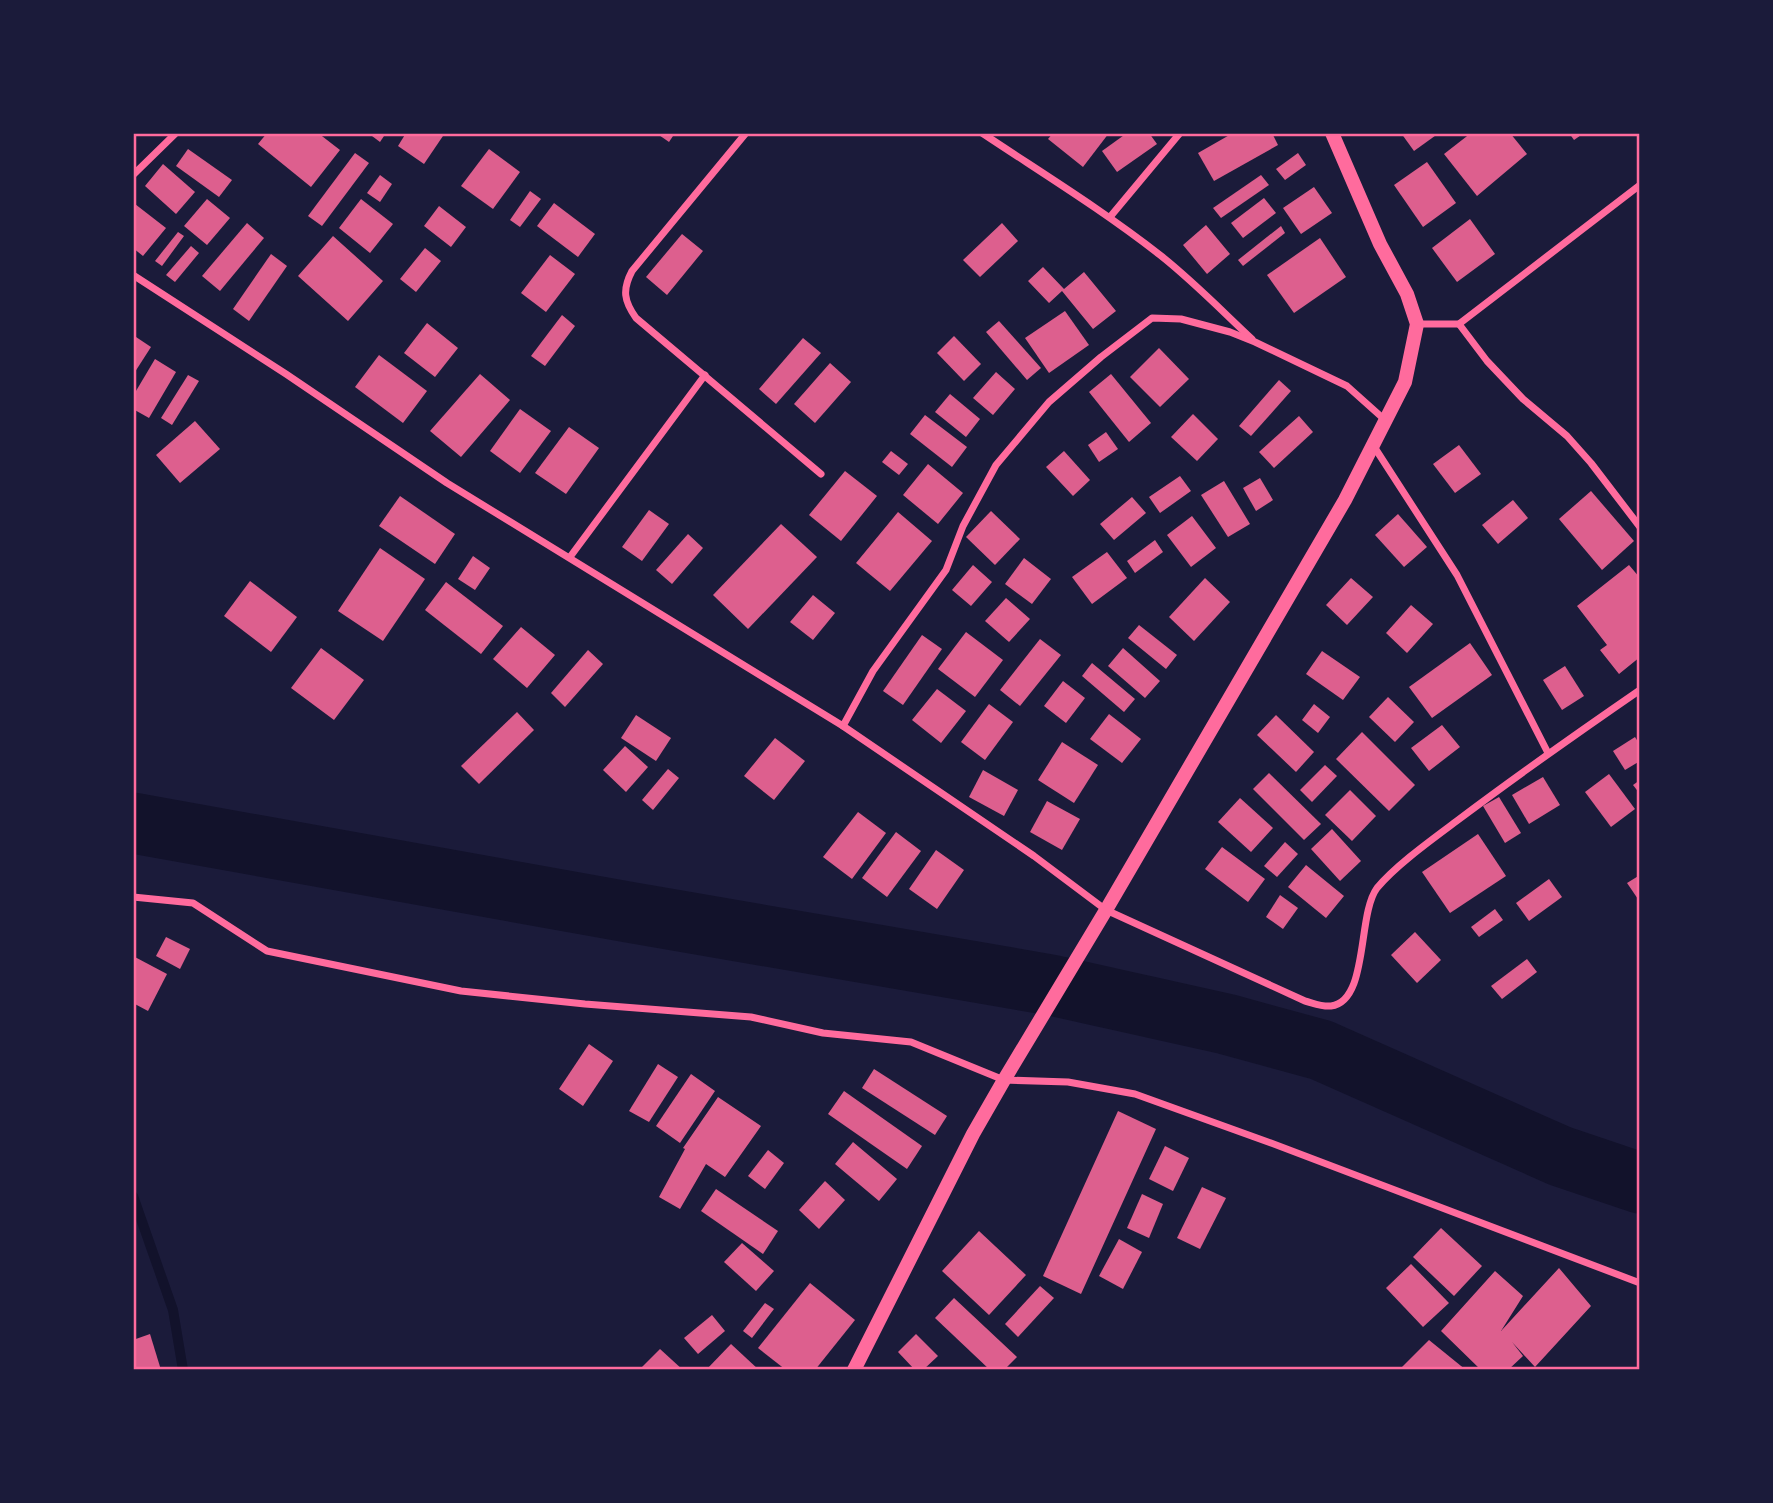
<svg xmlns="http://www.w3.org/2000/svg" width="1773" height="1503" font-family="'Sofia Sans Condensed',sans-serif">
<rect width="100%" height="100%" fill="#1b1b3a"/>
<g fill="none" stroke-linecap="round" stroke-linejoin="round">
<!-- stream -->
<polyline stroke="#12122b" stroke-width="10" points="133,1196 173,1310 183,1370"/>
<!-- river -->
<polyline stroke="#12122b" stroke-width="61" points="133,823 628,912 1051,985 1226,1024 1321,1050 1560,1156 1640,1183"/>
</g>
<!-- building -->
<g fill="#dd5f8e">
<polygon points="267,133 318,133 340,150 311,187 258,144"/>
<polygon points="368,133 386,133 380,142"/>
<polygon points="406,133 445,133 424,164 398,146"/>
<polygon points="656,133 675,133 669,142"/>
<polygon points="1053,133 1109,133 1083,167 1048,139"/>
<polygon points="1127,133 1149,133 1157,144 1117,172 1102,151"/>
<polygon points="1233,133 1272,133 1278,145 1214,181 1198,153"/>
<polygon points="1401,133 1439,133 1414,151"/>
<polygon points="1471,133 1510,133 1527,154 1477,196 1444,154"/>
<polygon points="1569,133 1584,133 1574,140"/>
<polygon points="188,149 232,180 219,197 176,166"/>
<polygon points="489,149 520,172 493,209 461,186"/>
<polygon points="355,153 369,163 322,226 308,216"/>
<polygon points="1298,153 1306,165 1285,180 1276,169"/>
<polygon points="1427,162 1456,203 1423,227 1394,185"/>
<polygon points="163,164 195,192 176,214 145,186"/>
<polygon points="380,175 392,184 380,202 367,193"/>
<polygon points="1261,175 1269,185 1221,218 1213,208"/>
<polygon points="1314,187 1332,213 1301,234 1283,208"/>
<polygon points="530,191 541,199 520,227 510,220"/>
<polygon points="1264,198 1276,213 1243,238 1231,223"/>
<polygon points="207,199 230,218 207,245 184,226"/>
<polygon points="361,199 393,224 370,253 339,228"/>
<polygon points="554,203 595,234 578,257 537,226"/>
<polygon points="135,204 166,228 143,256 133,248 133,206"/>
<polygon points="439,206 466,227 451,247 424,226"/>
<polygon points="1470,219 1495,254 1457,282 1432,248"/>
<polygon points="247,223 264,238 220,291 202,276"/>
<polygon points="1002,223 1018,241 980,277 963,260"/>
<polygon points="1206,225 1230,254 1207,274 1183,245"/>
<polygon points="1281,226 1285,233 1243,266 1238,260"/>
<polygon points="178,232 184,236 162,266 155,261"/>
<polygon points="682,234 703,251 667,295 646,277"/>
<polygon points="333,236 383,281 348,321 298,276"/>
<polygon points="1320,238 1346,277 1294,313 1267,275"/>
<polygon points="191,246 199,253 175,282 166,275"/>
<polygon points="425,248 441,261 416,292 400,279"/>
<polygon points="271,254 287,266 249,321 233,309"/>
<polygon points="550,255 575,274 546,312 521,293"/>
<polygon points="1043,267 1064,289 1084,272 1116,311 1093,329 1062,291 1049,303 1028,281"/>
<polygon points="1065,311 1089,345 1049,373 1025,338"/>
<polygon points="562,315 575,326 545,366 531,356"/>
<polygon points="999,321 1041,368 1027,380 986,332"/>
<polygon points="427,323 458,348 435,377 404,353"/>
<polygon points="133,335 151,347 133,375"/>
<polygon points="954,336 981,364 964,381 937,353"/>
<polygon points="803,338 821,353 776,404 759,389"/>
<polygon points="1159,348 1189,379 1160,407 1130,377"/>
<polygon points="379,355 427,391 403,423 355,387"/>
<polygon points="155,359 176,372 149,418 133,409 133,396"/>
<polygon points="830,363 851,382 815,423 794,404"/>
<polygon points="996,372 1015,389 993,415 973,398"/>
<polygon points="480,374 510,400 461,457 430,431"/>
<polygon points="1111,374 1151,423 1129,442 1089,392"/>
<polygon points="188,375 199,381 172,425 161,418"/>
<polygon points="1279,380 1291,391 1251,436 1239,426"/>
<polygon points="950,394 980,419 966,437 935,412"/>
<polygon points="520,409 551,431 520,473 490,451"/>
<polygon points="1193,414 1218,439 1197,461 1171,437"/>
<polygon points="925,415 967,447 952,467 910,434"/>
<polygon points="1299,416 1313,432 1274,468 1259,452"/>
<polygon points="195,421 220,449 180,483 156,455"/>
<polygon points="569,427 599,448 566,494 535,473"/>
<polygon points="1106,432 1118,449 1099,462 1088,445"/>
<polygon points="1459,445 1481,474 1455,493 1433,464"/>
<polygon points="891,451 908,464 899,475 882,462"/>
<polygon points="1064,451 1090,480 1073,496 1046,467"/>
<polygon points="928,464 963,493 938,524 903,495"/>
<polygon points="845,471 877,496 841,541 809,515"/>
<polygon points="1180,476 1191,491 1160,513 1149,497"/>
<polygon points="1260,478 1273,500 1256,511 1243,488"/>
<polygon points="1224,481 1250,524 1228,537 1201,495"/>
<polygon points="1591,491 1634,541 1602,570 1559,519"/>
<polygon points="400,496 455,534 435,564 379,526"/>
<polygon points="1132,497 1146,513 1114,540 1100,524"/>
<polygon points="1513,500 1528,518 1498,544 1482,525"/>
<polygon points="649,510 669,524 642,561 622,547"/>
<polygon points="991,511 1020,539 995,565 966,537"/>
<polygon points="898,512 932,541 890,591 856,563"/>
<polygon points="1398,514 1427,547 1404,567 1375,535"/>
<polygon points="1192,516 1216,548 1191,567 1167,535"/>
<polygon points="781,524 817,557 748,629 713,595"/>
<polygon points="688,534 703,548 672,584 656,570"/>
<polygon points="1155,540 1163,552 1135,573 1127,561"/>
<polygon points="380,548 425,579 383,641 338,611"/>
<polygon points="1107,552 1127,578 1092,604 1072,577"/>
<polygon points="473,556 490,568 475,590 458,579"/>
<polygon points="1024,558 1051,579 1032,604 1005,584"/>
<polygon points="973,565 992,582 971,606 952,590"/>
<polygon points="1629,565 1640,578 1640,657 1619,674 1600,650 1607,645 1577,606"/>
<polygon points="1205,578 1230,602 1194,641 1169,617"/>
<polygon points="1351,578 1373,597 1347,625 1326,605"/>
<polygon points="250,581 297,617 271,652 224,616"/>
<polygon points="446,582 503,626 481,654 425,610"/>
<polygon points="813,595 835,613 813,640 790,622"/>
<polygon points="1006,598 1030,619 1009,642 985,621"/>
<polygon points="1411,605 1433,624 1407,653 1386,633"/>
<polygon points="1139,625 1177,655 1166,669 1128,638"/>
<polygon points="521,627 555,655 527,688 493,659"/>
<polygon points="966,632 1003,660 975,697 938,669"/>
<polygon points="922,635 942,649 903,705 883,691"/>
<polygon points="1040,639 1061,655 1020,706 1000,690"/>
<polygon points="1470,643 1492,675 1432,718 1409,687"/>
<polygon points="321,648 364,680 334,720 291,688"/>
<polygon points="1123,648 1160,681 1145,698 1108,666"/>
<polygon points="588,650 603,664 565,707 551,693"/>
<polygon points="1322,651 1360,677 1343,700 1306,674"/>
<polygon points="1092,663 1135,699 1124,712 1082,676"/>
<polygon points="1565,666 1584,696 1562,710 1543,680"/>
<polygon points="1063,681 1085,698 1066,723 1044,706"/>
<polygon points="937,689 966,711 941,743 912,720"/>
<polygon points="1388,697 1414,722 1395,742 1369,717"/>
<polygon points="989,704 1013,722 985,760 961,742"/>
<polygon points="1314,704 1330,717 1318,733 1302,720"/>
<polygon points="517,712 534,730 479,784 461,766"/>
<polygon points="1109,714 1141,739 1122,763 1090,739"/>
<polygon points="636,715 671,738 656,761 621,738"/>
<polygon points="1276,715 1314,752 1296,772 1257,735"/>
<polygon points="1442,725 1460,747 1429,771 1411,748"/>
<polygon points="1362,732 1415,785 1389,811 1336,759"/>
<polygon points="1635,737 1640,745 1640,761 1625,770 1613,751"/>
<polygon points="775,738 805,761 774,800 744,776"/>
<polygon points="1062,742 1098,765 1074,803 1038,780"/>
<polygon points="625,746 648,767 626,792 603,770"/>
<polygon points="1325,765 1337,776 1312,802 1300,790"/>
<polygon points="668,769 679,778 653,810 642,800"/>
<polygon points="983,770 1018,790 1004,816 969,797"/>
<polygon points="1269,773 1321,824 1304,840 1253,789"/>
<polygon points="1609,774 1635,809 1611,827 1585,792"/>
<polygon points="1543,777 1560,805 1529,824 1512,795"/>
<polygon points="1640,780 1640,794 1633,785"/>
<polygon points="1350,790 1376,816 1352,841 1325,815"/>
<polygon points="1499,797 1521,833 1505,843 1483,806"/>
<polygon points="1240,798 1273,828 1251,852 1218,822"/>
<polygon points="1047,801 1080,819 1062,850 1030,832"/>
<polygon points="858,812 886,833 852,879 823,857"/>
<polygon points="1332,829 1361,861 1340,881 1311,849"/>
<polygon points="896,832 921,851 887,897 862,878"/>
<polygon points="1478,834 1506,876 1450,913 1422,872"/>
<polygon points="1285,842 1298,854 1277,877 1264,866"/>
<polygon points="1222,847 1265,879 1248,902 1205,869"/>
<polygon points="936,850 964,870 937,909 909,889"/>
<polygon points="1306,865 1344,896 1326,918 1288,887"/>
<polygon points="1640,875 1640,902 1627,883"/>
<polygon points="1549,879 1562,897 1529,921 1516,903"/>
<polygon points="1280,895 1298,908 1283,929 1266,917"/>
<polygon points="1495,909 1503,920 1479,937 1471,927"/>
<polygon points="1415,932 1441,960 1417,983 1391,955"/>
<polygon points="166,937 190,949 180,969 156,956"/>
<polygon points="133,956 167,974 148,1011 133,1003"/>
<polygon points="1527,959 1537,972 1502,999 1491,986"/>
<polygon points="589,1044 613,1061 583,1106 559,1089"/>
<polygon points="658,1064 678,1077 649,1122 629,1111"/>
<polygon points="874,1069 947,1116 935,1135 862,1088"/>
<polygon points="691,1074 715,1091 680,1143 656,1126"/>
<polygon points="844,1091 922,1146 907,1169 828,1114"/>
<polygon points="718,1097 761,1126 725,1177 706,1164 680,1209 659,1197 685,1149 683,1148"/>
<polygon points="1118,1111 1156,1129 1081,1294 1043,1276"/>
<polygon points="853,1142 897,1179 879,1201 835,1164"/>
<polygon points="1165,1146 1189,1158 1173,1191 1149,1179"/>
<polygon points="768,1150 784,1163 765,1189 748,1176"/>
<polygon points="825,1181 845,1200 819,1229 799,1210"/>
<polygon points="1202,1187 1226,1198 1200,1249 1177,1238"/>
<polygon points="716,1189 778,1231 763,1254 701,1211"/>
<polygon points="1142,1194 1163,1204 1149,1238 1127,1228"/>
<polygon points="1441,1228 1482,1266 1454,1296 1413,1257"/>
<polygon points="979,1231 1026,1275 989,1315 942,1271"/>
<polygon points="1119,1239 1142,1252 1123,1289 1099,1276"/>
<polygon points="742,1243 774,1271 756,1291 724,1262"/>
<polygon points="1411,1264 1449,1303 1423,1327 1386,1288"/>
<polygon points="1559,1268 1591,1306 1535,1367 1512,1342 1523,1356 1508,1370 1481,1370 1441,1331 1495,1271 1523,1296 1501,1331"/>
<polygon points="810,1283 855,1320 815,1370 786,1370 758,1348"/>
<polygon points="1040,1286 1054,1298 1018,1337 1005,1324"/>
<polygon points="954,1298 1017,1357 1004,1370 990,1370 935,1318"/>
<polygon points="765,1303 774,1309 752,1338 743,1331"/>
<polygon points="712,1315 725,1331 698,1354 684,1338"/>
<polygon points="150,1334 161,1370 133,1370 133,1340"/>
<polygon points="916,1334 938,1356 923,1370 915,1370 898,1352"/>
<polygon points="1429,1340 1466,1370 1399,1370"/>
<polygon points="731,1344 759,1370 706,1370"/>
<polygon points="660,1349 683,1370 645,1370 642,1367"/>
</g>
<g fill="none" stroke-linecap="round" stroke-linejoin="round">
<!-- minor -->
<g stroke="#ff6b9d" stroke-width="7">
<path d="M746,133L632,271C622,290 624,301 636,318L821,474"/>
<path d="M982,133C1042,173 1104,211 1160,255C1193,281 1222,311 1252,339"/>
<polyline points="133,175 176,133"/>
<polyline points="1110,217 1180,133"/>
<polyline points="133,275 286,374 447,483 843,726 873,671 946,570 963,526 996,465 1049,402 1101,357 1152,318 1181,319 1230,332 1255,342 1347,386 1385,420"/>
<polyline points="1417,324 1459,324 1640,185"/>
<polyline points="1459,324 1487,361 1523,399 1567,436 1591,463 1640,527"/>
<polyline points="1373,445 1457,575 1548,753"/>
<polyline points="570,557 705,375"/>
<path d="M843,726L1034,856L1106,910L1305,1001C1313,1003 1322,1007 1331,1006C1369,1001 1357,915 1377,888C1396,865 1434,838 1458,820C1518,775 1579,732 1640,690"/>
<polyline points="133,897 193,903 267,951 461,991 585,1004 751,1017 823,1033 911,1042 1004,1080 1068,1082 1135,1094 1271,1143 1640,1283"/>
</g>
<!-- secondary -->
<polyline stroke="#ff6b9d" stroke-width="14" points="854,1370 973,1134 1004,1080 1106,910 1345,500 1405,382 1417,324 1407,294 1380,244 1332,133"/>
</g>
<!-- border -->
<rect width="1773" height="1503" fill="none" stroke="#1b1b3a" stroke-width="270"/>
<rect x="135" y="135" width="1503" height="1233" fill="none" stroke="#ff6b9d" stroke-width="2.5"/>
</svg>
